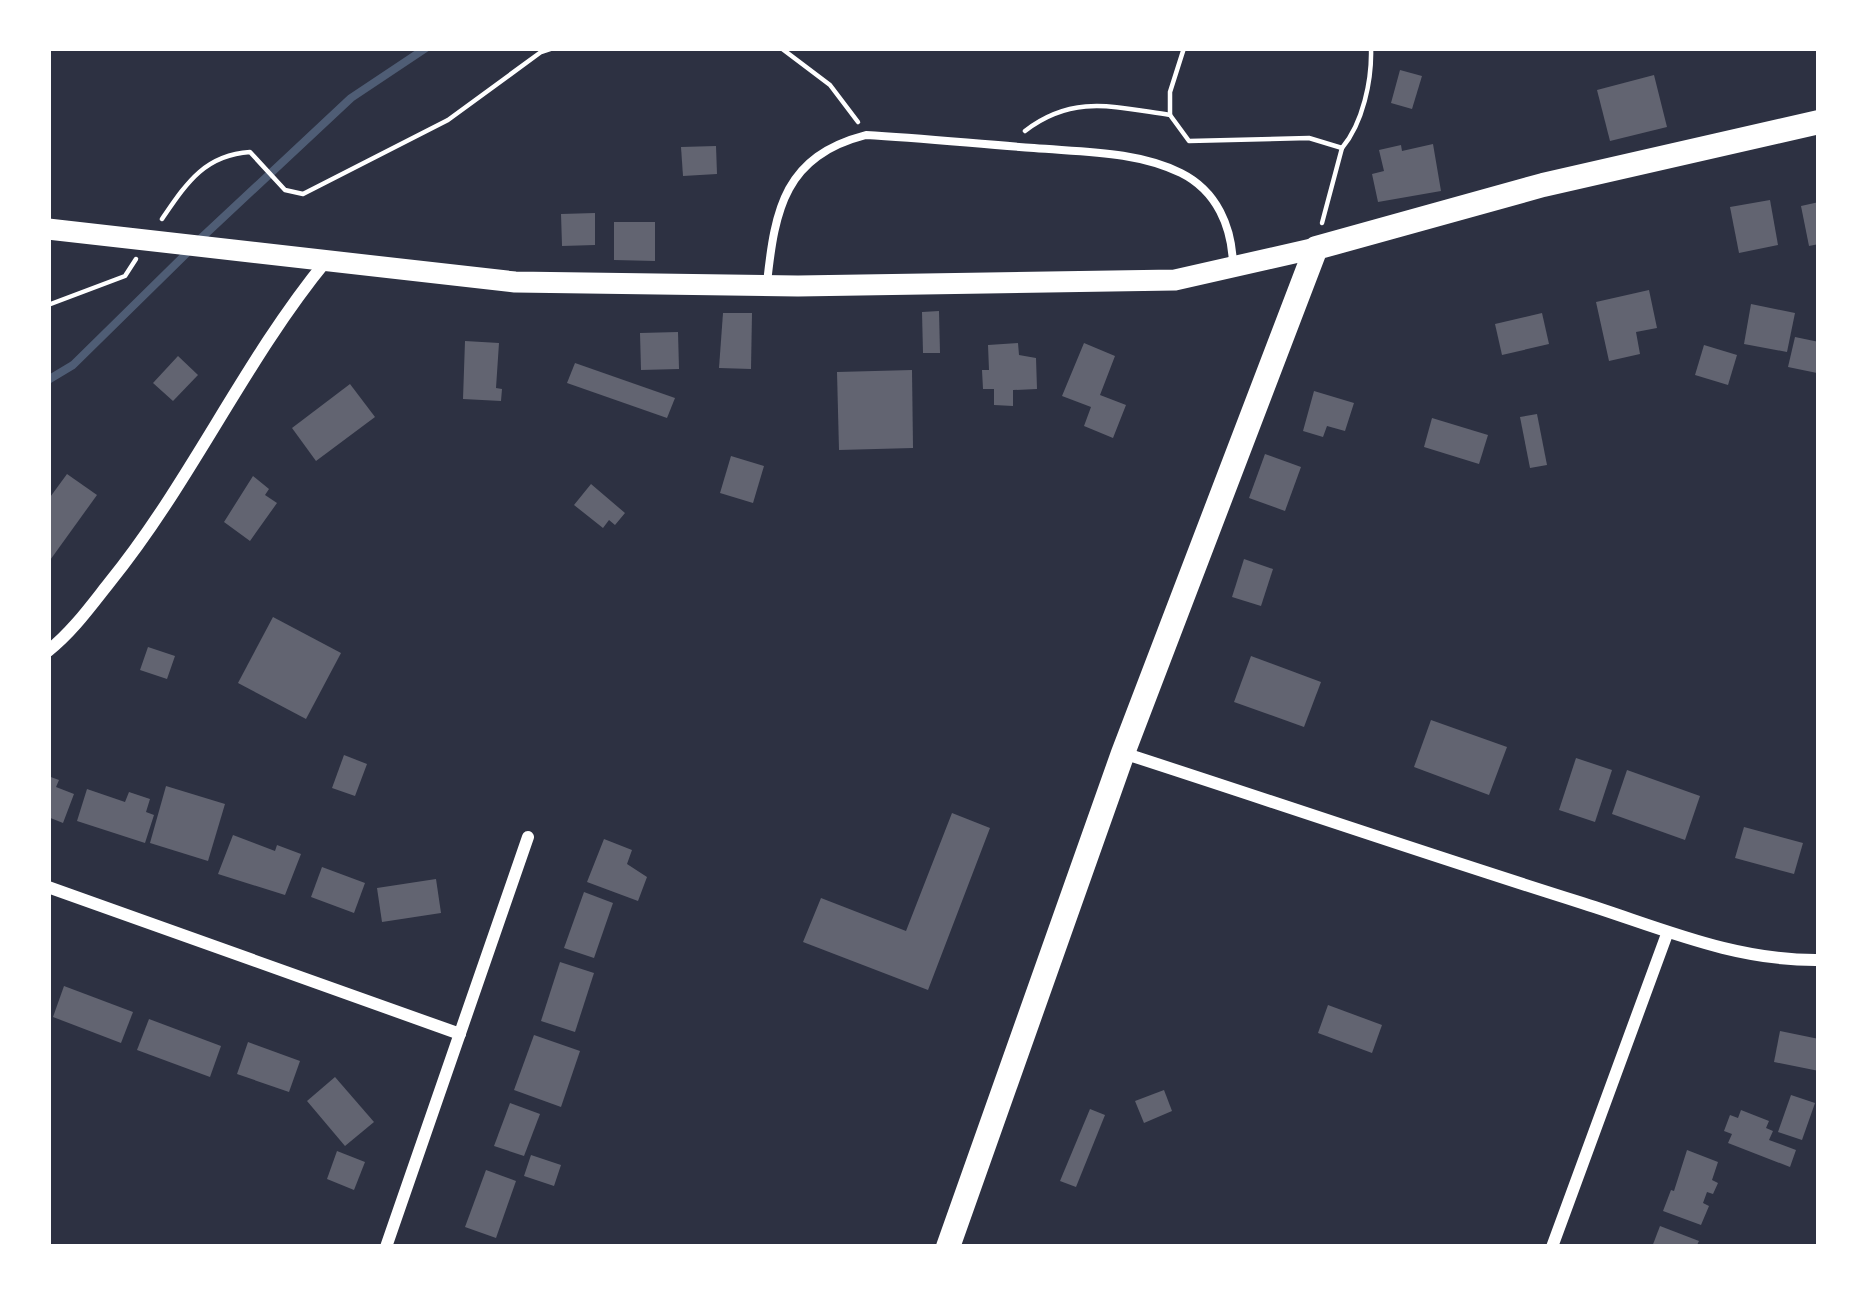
<svg xmlns="http://www.w3.org/2000/svg" width="1867" height="1295" font-family="'Titillium Web',sans-serif">
<rect width="100%" height="100%" fill="#2d3142"/>
<g fill="none" stroke-linecap="round" stroke-linejoin="round">
<!-- stream -->
<g stroke="#4f5d75" stroke-width="8">
<polyline points="198,241 351,98 426,48"/>
<polyline points="48,380 73,365 188,252"/>
</g>
</g>
<!-- building -->
<g fill="#626471">
<polygon points="1400,70 1422,76 1412,109 1391,103"/>
<polygon points="1654,75 1667,127 1610,141 1597,90"/>
<polygon points="1433,144 1441,191 1378,202 1372,174 1384,171 1379,150 1401,145 1402,151"/>
<polygon points="716,146 717,174 683,176 681,147"/>
<polygon points="1770,200 1778,245 1739,253 1730,207"/>
<polygon points="1819,202 1819,244 1809,246 1801,206"/>
<polygon points="595,213 595,245 562,246 561,214"/>
<polygon points="614,222 655,222 655,261 614,260"/>
<polygon points="1649,290 1657,328 1636,332 1640,354 1609,361 1596,302"/>
<polygon points="1751,304 1795,313 1787,352 1744,344"/>
<polygon points="939,311 940,353 923,353 922,312"/>
<polygon points="723,313 752,313 751,369 719,368"/>
<polygon points="1542,313 1549,344 1502,355 1495,324"/>
<polygon points="678,332 679,369 641,370 640,333"/>
<polygon points="1795,337 1819,342 1817,373 1788,367"/>
<polygon points="465,341 499,343 496,388 502,389 501,401 463,399"/>
<polygon points="1018,343 1019,355 1036,358 1037,389 1013,390 1013,406 994,405 994,389 983,389 982,370 989,370 988,345"/>
<polygon points="1084,343 1115,356 1100,395 1126,405 1113,438 1084,426 1091,407 1062,396"/>
<polygon points="1704,345 1737,355 1728,385 1695,375"/>
<polygon points="178,356 198,375 173,401 153,383"/>
<polygon points="575,363 675,398 667,418 567,383"/>
<polygon points="912,370 913,448 839,450 837,372"/>
<polygon points="350,384 375,417 316,461 292,428"/>
<polygon points="1314,391 1354,403 1345,431 1327,426 1323,437 1303,431"/>
<polygon points="1537,414 1547,465 1530,468 1520,417"/>
<polygon points="1432,418 1488,435 1479,464 1424,447"/>
<polygon points="1265,454 1301,467 1285,511 1249,498"/>
<polygon points="731,456 764,466 753,503 720,493"/>
<polygon points="67,474 97,495 48,563 48,500"/>
<polygon points="253,476 269,489 265,495 277,503 250,541 224,522"/>
<polygon points="591,484 625,513 615,525 609,520 603,528 574,505"/>
<polygon points="1244,559 1273,569 1261,606 1232,597"/>
<polygon points="273,617 341,653 306,719 238,683"/>
<polygon points="148,647 175,656 167,679 140,670"/>
<polygon points="1251,656 1321,682 1304,727 1234,702"/>
<polygon points="1431,720 1507,747 1489,795 1414,767"/>
<polygon points="344,755 367,764 355,796 332,788"/>
<polygon points="1576,758 1612,770 1595,822 1559,810"/>
<polygon points="1627,770 1700,796 1685,840 1612,814"/>
<polygon points="48,776 59,780 56,787 74,794 63,823 48,817"/>
<polygon points="166,786 225,804 208,861 150,843"/>
<polygon points="87,789 125,802 129,792 150,799 146,812 154,815 145,843 77,821"/>
<polygon points="952,813 990,828 928,990 803,942 821,898 906,931"/>
<polygon points="1744,827 1803,843 1794,874 1735,858"/>
<polygon points="233,835 275,851 277,845 301,854 285,895 218,874"/>
<polygon points="604,839 632,850 627,864 647,877 638,901 587,882"/>
<polygon points="322,867 365,883 354,913 311,897"/>
<polygon points="436,879 441,913 382,922 377,888"/>
<polygon points="584,892 613,903 594,958 564,948"/>
<polygon points="560,962 594,973 575,1032 541,1021"/>
<polygon points="64,986 133,1012 121,1043 53,1017"/>
<polygon points="1328,1005 1382,1025 1372,1053 1318,1033"/>
<polygon points="149,1019 221,1046 210,1077 137,1050"/>
<polygon points="1780,1031 1819,1039 1819,1071 1774,1062"/>
<polygon points="534,1035 580,1051 561,1107 514,1090"/>
<polygon points="248,1042 300,1061 289,1092 237,1074"/>
<polygon points="335,1077 374,1122 345,1146 307,1101"/>
<polygon points="1164,1090 1172,1111 1144,1123 1135,1101"/>
<polygon points="1791,1095 1815,1103 1802,1140 1778,1132"/>
<polygon points="510,1103 540,1114 524,1156 494,1146"/>
<polygon points="1090,1109 1105,1115 1076,1187 1060,1181"/>
<polygon points="1741,1110 1769,1121 1766,1128 1773,1131 1769,1140 1796,1150 1790,1167 1728,1143 1732,1134 1724,1131 1730,1115 1738,1118"/>
<polygon points="1687,1150 1718,1162 1712,1180 1718,1183 1713,1194 1707,1192 1703,1203 1709,1206 1701,1225 1663,1211 1671,1190 1674,1191"/>
<polygon points="337,1151 365,1162 354,1190 327,1179"/>
<polygon points="531,1155 561,1165 554,1186 524,1176"/>
<polygon points="486,1170 516,1181 496,1238 465,1227"/>
<polygon points="1660,1226 1699,1241 1696,1247 1652,1247"/>
</g>
<g fill="none" stroke-linecap="round" stroke-linejoin="round">
<!-- path -->
<g stroke="#fff" stroke-width="4.5">
<polyline points="781,48 830,85 858,122"/>
<polyline points="1170,115 1170,92 1184,48"/>
<path d="M1025,131C1073,94 1114,107 1170,115L1189,141L1309,138L1342,148C1363,123 1372,80 1371,48"/>
<path d="M162,219C186,184 204,155 250,152L285,190L303,194L448,120L541,52L553,48"/>
<polyline points="1322,223 1342,148"/>
<polyline points="48,305 125,276 136,259"/>
</g>
<!-- service -->
<path stroke="#fff" stroke-width="8" d="M767,283C775,208 785,156 866,135C922,138 978,144 1034,148C1082,152 1137,151 1181,173C1217,191 1232,227 1233,265"/>
<!-- minor -->
<g stroke="#fff" stroke-width="12">
<path d="M48,651C72,632 90,607 109,583C191,482 244,361 326,261"/>
<path d="M1123,753C1275,802 1426,854 1579,902C1659,927 1733,961 1819,960"/>
<polyline points="48,887 460,1034"/>
<polyline points="386,1247 528,837"/>
<polyline points="1552,1247 1667,934"/>
</g>
<!-- secondary -->
<polyline stroke="#fff" stroke-width="21" points="48,229 515,282 798,286 1175,280 1316,248"/>
<!-- primary -->
<polyline stroke="#fff" stroke-width="24" points="948,1247 1123,753 1316,248 1543,185 1819,122"/>
</g>
<!-- border -->
<rect width="1867" height="1295" fill="none" stroke="#ffffff" stroke-width="102"/>
</svg>
